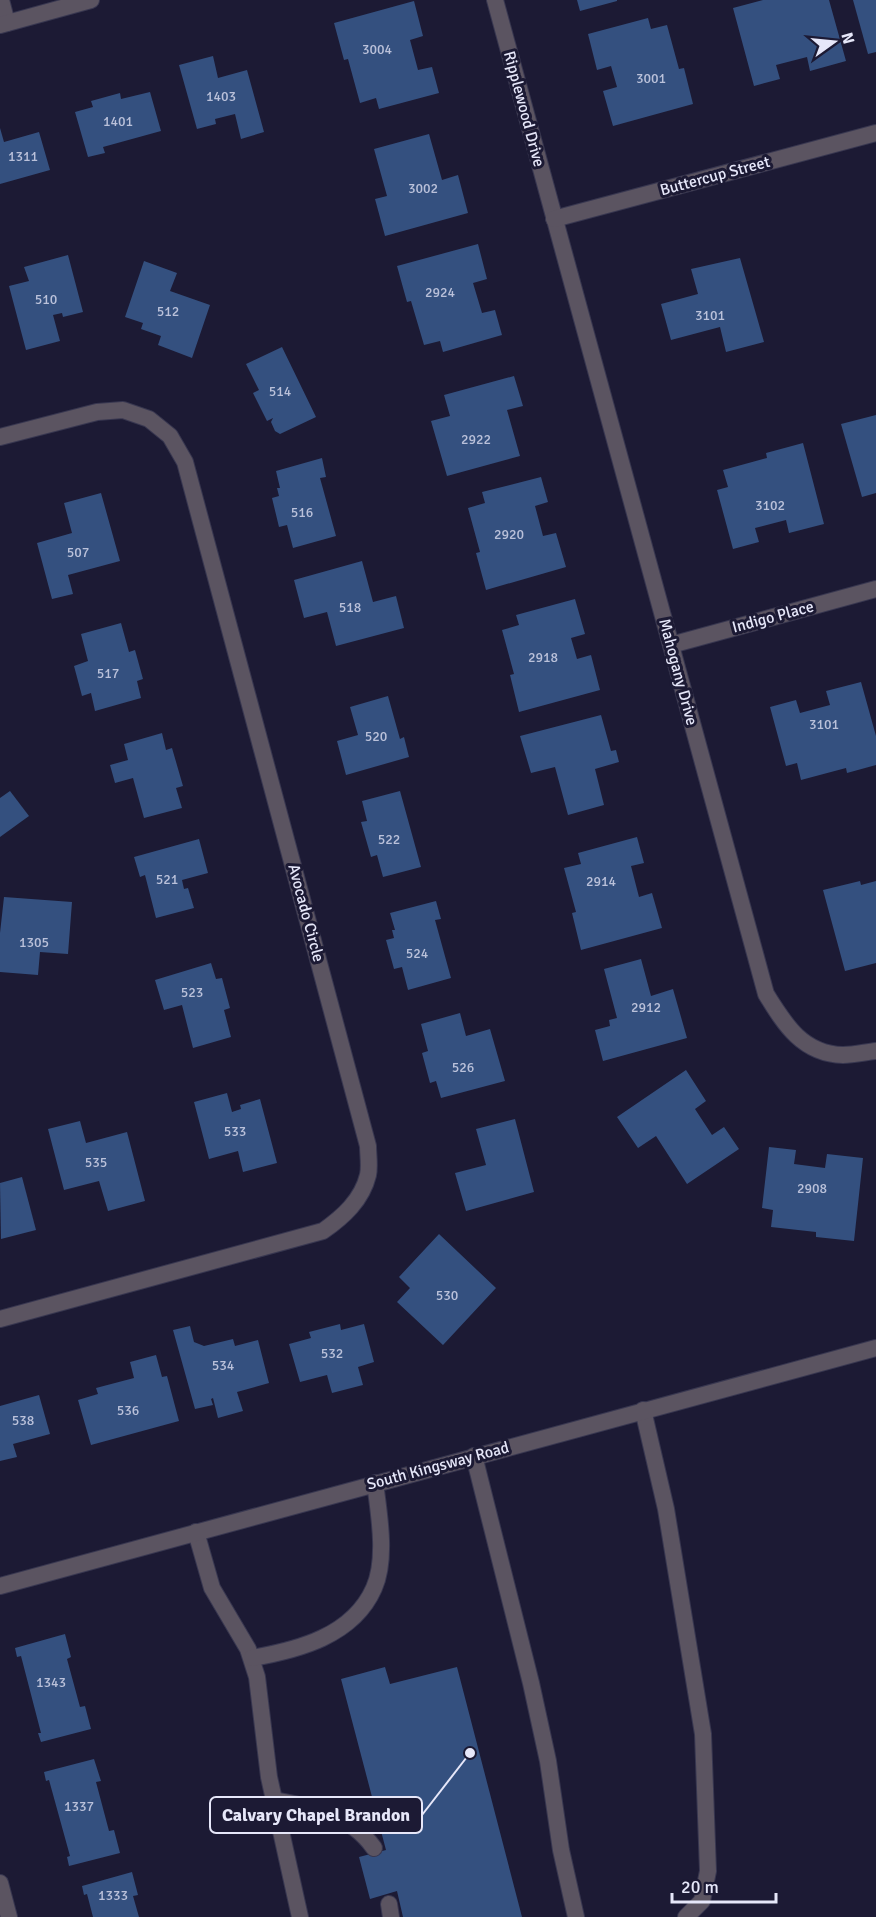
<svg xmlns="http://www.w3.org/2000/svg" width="876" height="1917" font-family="Signika,sans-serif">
<rect width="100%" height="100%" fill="#1c1a34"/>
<!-- building -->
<g fill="#34507f">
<polygon points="577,0 617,0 617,1 580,11"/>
<polygon points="763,0 829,0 846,61 810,71 807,57 776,65 780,79 754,86 733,8"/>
<polygon points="853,0 876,0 876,52 868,54"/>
<polygon points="414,1 423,36 410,40 418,70 432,67 439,93 379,109 376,98 360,103 348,59 344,60 334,23"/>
<polygon points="648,18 651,29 667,25 679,69 684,68 693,104 613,126 603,91 617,87 611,66 597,70 588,34"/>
<polygon points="213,56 218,78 247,70 264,132 241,139 235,114 215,119 216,124 197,129 179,65"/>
<polygon points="150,92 161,131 103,147 105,153 88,157 75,112 93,107 91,101 120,93 121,99"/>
<polygon points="0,128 4,142 39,132 50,170 0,184"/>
<polygon points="429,134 442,180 458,175 468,213 385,236 375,199 387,196 374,149"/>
<polygon points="478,244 487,279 473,283 482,313 495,310 502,335 443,352 440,341 424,345 411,301 407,302 397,266"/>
<polygon points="68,255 83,312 63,317 62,313 53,315 60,341 26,350 9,286 29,281 24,267"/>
<polygon points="740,258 764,342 726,352 720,327 671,340 661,304 698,294 691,269"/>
<polygon points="144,261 177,273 170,291 210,305 192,358 158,345 161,336 141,329 143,323 125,317"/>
<polygon points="282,347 316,417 280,434 275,431 271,422 273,418 267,421 253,393 259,390 246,364"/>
<polygon points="514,376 523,406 507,410 520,456 447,476 431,421 450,416 444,395"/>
<polygon points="876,415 876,493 862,497 841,424"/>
<polygon points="803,443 824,524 789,533 786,520 755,528 759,542 733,549 717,490 728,487 723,470 767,458 766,453"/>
<polygon points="322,458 326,477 320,478 336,536 293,548 287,525 279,527 272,498 279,496 277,488 280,488 276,471"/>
<polygon points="541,477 548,502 535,506 543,536 556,533 566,567 486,590 476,553 480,552 468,508 485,503 482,492"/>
<polygon points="101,493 120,561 68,575 73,594 52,599 37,543 72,533 64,503"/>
<polygon points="362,561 373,602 396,596 404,628 336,646 327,612 304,618 294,580"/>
<polygon points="575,599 585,634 571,638 577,659 591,655 600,690 519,712 510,675 514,674 502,630 519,625 516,615"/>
<polygon points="121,623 129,652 135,650 143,679 137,681 141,698 95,711 91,693 82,696 74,666 88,661 81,634"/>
<polygon points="861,682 876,736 876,765 847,773 846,768 801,780 797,763 786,766 770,707 796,700 800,713 830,705 826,691"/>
<polygon points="388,696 400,739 404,737 409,757 346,775 337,741 358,735 350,707"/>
<polygon points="601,715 611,751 616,750 619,762 595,769 604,805 568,815 555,767 531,773 520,736"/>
<polygon points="162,733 166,750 172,748 183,786 176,788 182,808 144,818 133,778 115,783 110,765 128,760 124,744"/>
<polygon points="10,791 29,816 0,837 0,798"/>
<polygon points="400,791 421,867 383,877 377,855 371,857 361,822 367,821 362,801"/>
<polygon points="637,837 644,863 631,866 639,897 652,893 662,928 581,950 572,913 576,912 564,868 581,864 578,853"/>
<polygon points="199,839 208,873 182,880 184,889 188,888 194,908 156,918 145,875 140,877 134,857"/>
<polygon points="860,881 861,885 876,881 876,963 845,971 823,890"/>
<polygon points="4,897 72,902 68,954 40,952 38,975 0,972 0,933"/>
<polygon points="436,901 441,919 435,920 451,978 408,990 402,967 394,969 386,940 394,938 392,930 395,930 390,913"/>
<polygon points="641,959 651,996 673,989 687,1038 603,1061 595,1030 610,1026 609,1020 617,1018 604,969"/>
<polygon points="211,963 216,979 222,978 230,1008 224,1010 231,1037 193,1048 182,1005 164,1010 155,980"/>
<polygon points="460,1013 466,1036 490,1029 505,1081 441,1098 436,1081 430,1083 422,1053 428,1051 421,1024"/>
<polygon points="686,1070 706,1101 695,1109 712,1135 724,1127 739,1149 687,1184 656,1136 638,1148 617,1117"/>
<polygon points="227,1093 232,1112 241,1109 240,1105 260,1099 277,1163 243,1172 238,1151 209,1159 194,1102"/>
<polygon points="515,1119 534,1192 466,1211 455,1173 486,1165 476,1129"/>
<polygon points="80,1121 86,1143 127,1132 145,1201 108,1211 99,1181 64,1190 48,1129"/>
<polygon points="769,1147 796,1150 794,1164 825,1168 827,1154 863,1158 854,1241 816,1237 816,1232 771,1227 773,1210 762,1208"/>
<polygon points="22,1177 36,1230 1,1239 0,1183"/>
<polygon points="439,1234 496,1288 443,1345 397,1302 410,1288 399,1277"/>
<polygon points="340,1324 341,1330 364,1324 374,1362 358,1367 363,1385 332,1393 327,1375 300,1382 289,1344 311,1338 309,1332"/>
<polygon points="190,1326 194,1342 204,1346 233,1339 235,1346 258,1340 269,1383 237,1392 243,1411 218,1418 213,1398 211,1399 213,1405 195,1409 173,1330"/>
<polygon points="156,1355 162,1377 167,1376 179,1421 91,1445 78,1400 98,1394 96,1388 134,1378 130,1362"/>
<polygon points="39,1395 50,1434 13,1444 17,1457 0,1461 0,1406"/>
<polygon points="65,1634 71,1657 67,1659 80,1707 85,1706 91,1729 41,1742 38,1733 41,1733 21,1656 17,1657 15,1648"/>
<polygon points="385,1667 390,1684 457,1667 522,1917 403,1917 397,1891 370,1899 359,1857 386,1850 341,1679"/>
<polygon points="94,1759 101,1781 96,1782 109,1831 114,1830 120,1853 69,1866 67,1857 70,1856 49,1780 46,1781 44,1772"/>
<polygon points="132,1872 138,1895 133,1896 139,1917 93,1917 87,1894 84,1895 82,1886"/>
</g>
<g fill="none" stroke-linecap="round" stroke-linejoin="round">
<!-- service casing -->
<g stroke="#383750" stroke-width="18">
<g id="service">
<polyline points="643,1410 666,1509 703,1734 708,1871 702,1901 686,1917"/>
<polyline points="474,1456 531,1683 548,1761 561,1850 576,1917"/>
<polyline points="196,1532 212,1588 248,1649 257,1677 269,1777 300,1917"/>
<path d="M252,1658C298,1650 353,1636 374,1588C387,1559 379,1514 375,1483"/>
<path d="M273,1800C312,1807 349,1813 374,1848"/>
<polyline points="389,1904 391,1917"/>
</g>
</g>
<!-- minor casing -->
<g stroke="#383750" stroke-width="18">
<g id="minor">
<polyline points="1,0 7,23"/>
<path d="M495,0L766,994C785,1025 803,1054 843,1055C854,1055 866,1052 876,1051"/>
<polyline points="0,25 91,0"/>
<polyline points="554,219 876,133"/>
<path d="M0,437L97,412L123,410L149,419L170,436L185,462L368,1146C368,1155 370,1166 368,1175C362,1200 343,1217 323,1231L0,1319"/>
<polyline points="671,645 876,589"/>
<polyline points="0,1883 9,1917"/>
</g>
</g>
<!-- tertiary casing -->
<g stroke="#383750" stroke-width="18">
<polyline id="tertiary" points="0,1586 876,1348"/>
</g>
<!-- service -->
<use href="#service" stroke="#5b5461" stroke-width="16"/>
<!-- minor -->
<use href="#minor" stroke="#5b5461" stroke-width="16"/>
<!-- tertiary -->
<use href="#tertiary" stroke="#5b5461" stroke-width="16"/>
</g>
<g text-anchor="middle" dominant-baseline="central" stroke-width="6" stroke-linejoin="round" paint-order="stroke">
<!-- number labels -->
<g font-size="14" fill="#bac1da">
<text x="377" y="49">3004</text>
<text x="651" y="78">3001</text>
<text x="221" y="96">1403</text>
<text x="118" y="121">1401</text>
<text x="23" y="156">1311</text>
<text x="423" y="188">3002</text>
<text x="440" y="292">2924</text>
<text x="46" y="299">510</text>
<text x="168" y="311">512</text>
<text x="710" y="315">3101</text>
<text x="280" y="391">514</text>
<text x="476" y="439">2922</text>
<text x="770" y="505">3102</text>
<text x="302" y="512">516</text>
<text x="509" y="534">2920</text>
<text x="78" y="552">507</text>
<text x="350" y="607">518</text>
<text x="543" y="657">2918</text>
<text x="108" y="673">517</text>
<text x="824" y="724">3101</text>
<text x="376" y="736">520</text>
<text x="389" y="839">522</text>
<text x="167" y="879">521</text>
<text x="601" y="881">2914</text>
<text x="34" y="942">1305</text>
<text x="417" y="953">524</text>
<text x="192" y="992">523</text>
<text x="646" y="1007">2912</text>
<text x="463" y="1067">526</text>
<text x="235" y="1131">533</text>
<text x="96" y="1162">535</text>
<text x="812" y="1188">2908</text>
<text x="447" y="1295">530</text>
<text x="332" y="1353">532</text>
<text x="223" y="1365">534</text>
<text x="128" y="1410">536</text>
<text x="23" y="1420">538</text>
<text x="51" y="1682">1343</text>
<text x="79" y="1806">1337</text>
<text x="113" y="1895">1333</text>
</g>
<!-- street labels -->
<g font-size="16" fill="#e6e7f9" stroke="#1c1a34">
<text transform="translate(524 109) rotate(75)">Ripplewood Drive</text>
<text transform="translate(715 176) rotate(-15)">Buttercup Street</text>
<text transform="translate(773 617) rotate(-15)">Indigo Place</text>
<text transform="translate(678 672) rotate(75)">Mahogany Drive</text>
<text transform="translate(306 913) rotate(75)">Avocado Circle</text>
<text transform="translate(438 1466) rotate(-15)">South Kingsway Road</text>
</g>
</g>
<!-- callouts -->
<path fill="none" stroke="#e6e7f9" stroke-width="2" d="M470 1753L422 1815"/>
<circle fill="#e6e7f9" stroke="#1c1a34" stroke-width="2" cx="470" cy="1753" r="6"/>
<rect fill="#1c1a34" stroke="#e6e7f9" stroke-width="2" x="210" y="1797" width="212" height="36" rx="6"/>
<g font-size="18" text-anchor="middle" font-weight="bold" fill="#e6e7f9">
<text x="316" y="1821">Calvary Chapel Brandon</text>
</g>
<!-- north arrow -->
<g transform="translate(834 42) rotate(75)" stroke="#1c1a34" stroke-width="4.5" paint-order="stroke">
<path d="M0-4.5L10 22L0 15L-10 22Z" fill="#e6e7f9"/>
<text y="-9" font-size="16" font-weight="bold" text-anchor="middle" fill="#e6e7f9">N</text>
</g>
<!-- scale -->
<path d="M672 1893v9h104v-9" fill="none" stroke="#e6e7f9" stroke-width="3"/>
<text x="681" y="1893" font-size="18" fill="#e6e7f9" stroke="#1c1a34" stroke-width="4.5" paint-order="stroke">20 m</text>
</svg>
